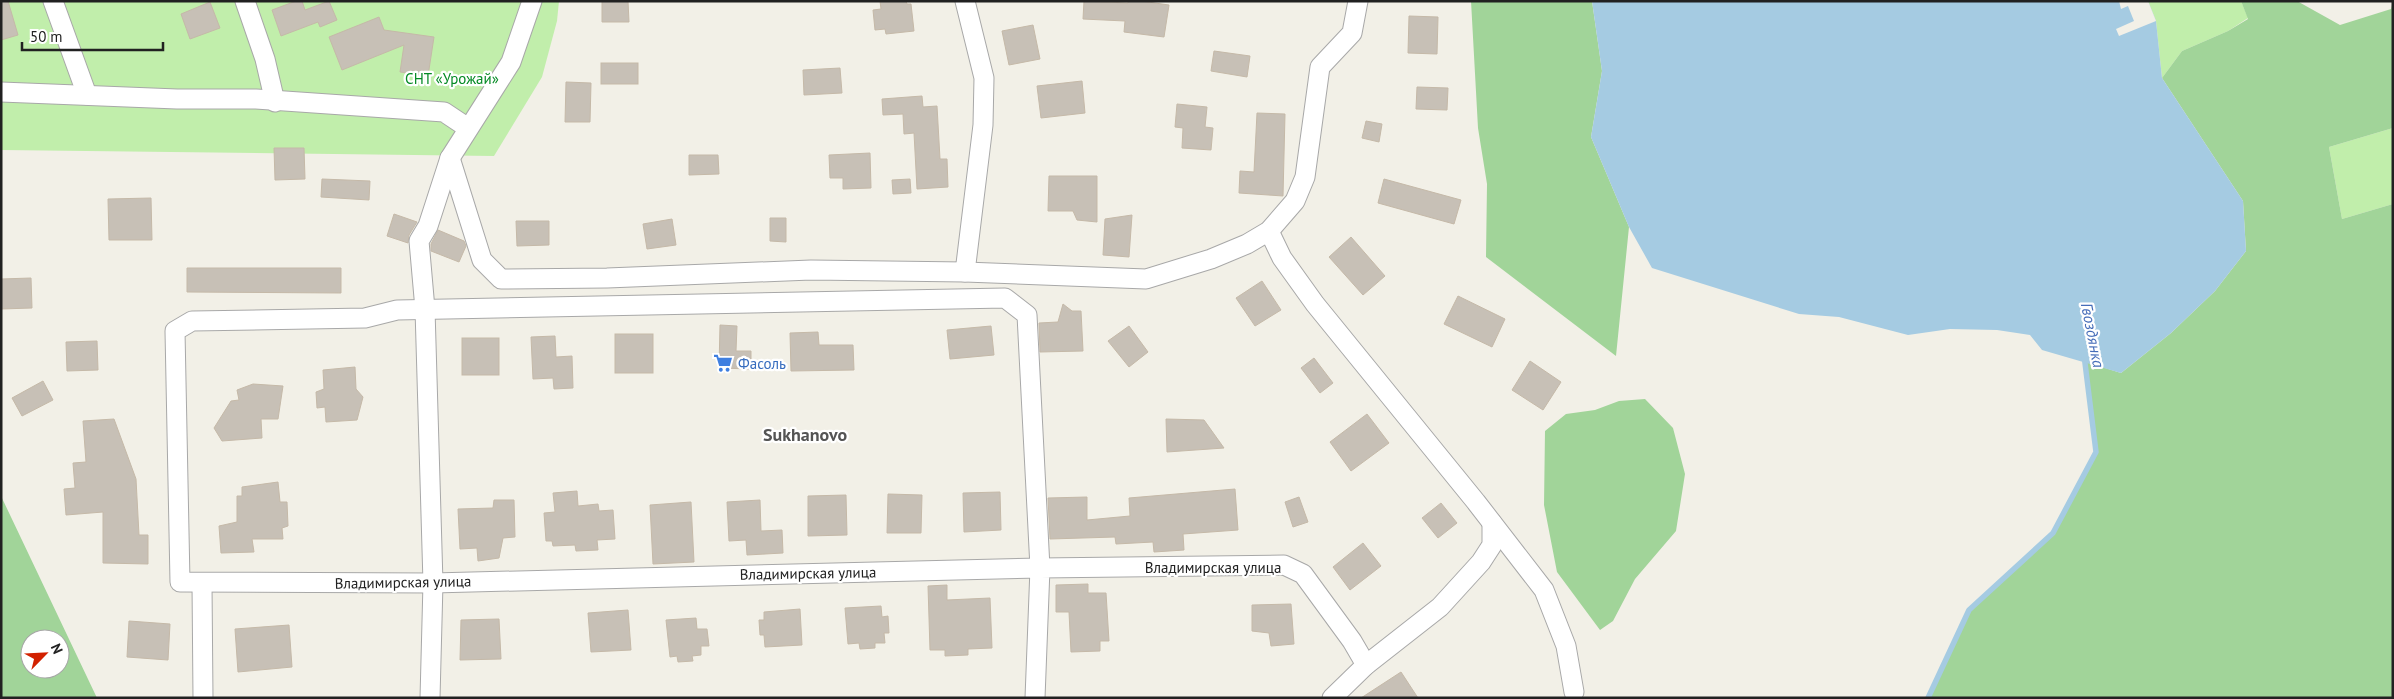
<svg xmlns="http://www.w3.org/2000/svg" width="2394" height="699" font-family="'PT Sans',sans-serif">
<rect width="100%" height="100%" fill="#f2f0e7"/>
<!-- grass -->
<g fill="#c1eeab">
<polygon points="1,1 559,1 557,21 542,77 494,156 1,150"/>
<polygon points="2148,1 2241,1 2248,18 2228,31 2182,51 2162,78 2156,21"/>
<polygon points="2393,128 2393,204 2342,219 2329,147"/>
</g>
<!-- forest -->
<g fill="#a1d499" fill-rule="evenodd">
<polygon points="1471,1 1592,1 1602,71 1591,137 1629,227 1616,356 1486,257 1487,184 1478,128"/>
<polygon points="2241,1 2297,1 2340,25 2391,9 2393,1 2393,128 2329,147 2342,219 2393,204 2393,698 1928,698 1969,610 2053,533 2096,452 2086,362 2121,373 2171,333 2215,291 2246,251 2243,201 2162,78 2182,51 2228,31 2248,19"/>
<polygon points="1645,399 1673,428 1685,474 1676,531 1635,579 1613,621 1600,630 1557,572 1544,505 1545,431 1566,414 1595,410 1619,401"/>
<path d="M1,496L97,698H1ZM30,639H60V669H30Z"/>
</g>
<!-- water -->
<polygon fill="#a5cbe2" points="1592,1 2148,1 2156,21 2162,78 2243,201 2246,251 2215,291 2171,333 2121,373 2042,350 2030,335 1997,330 1950,329 1908,335 1839,317 1799,314 1652,268 1629,227 1591,137 1602,71"/>
<!-- pier -->
<polygon fill="#f2f0e7" points="2119,1 2148,1 2156,21 2119,36 2116,29 2134,21 2128,6 2121,9"/>
<g fill="none" stroke-linecap="round" stroke-linejoin="round">
<!-- stream -->
<polyline stroke="#a5cbe2" stroke-width="5.5" points="1928,698 1969,610 2053,533 2096,452 2084,355"/>
</g>
<!-- building -->
<g fill="#c7c0b6" stroke="#c5b9a8">
<polygon points="1,1 8,1 18,35 1,40"/>
<polygon points="296,1 302,1 305,10 329,1 337,20 320,27 318,22 281,36 272,10"/>
<polygon points="602,1 628,1 629,22 602,22"/>
<polygon points="880,1 906,1 907,4 911,4 914,31 886,34 885,29 875,30 873,10 881,9"/>
<polygon points="1084,1 1128,3 1128,1 1141,1 1169,5 1164,37 1124,32 1125,21 1083,19"/>
<polygon points="210,2 220,28 190,39 181,14"/>
<polygon points="1409,16 1438,17 1437,54 1408,53"/>
<polygon points="379,17 384,30 434,37 428,76 400,72 404,45 342,70 329,37"/>
<polygon points="1033,25 1040,59 1009,65 1002,31"/>
<polygon points="1214,51 1250,56 1247,77 1211,71"/>
<rect x="601" y="63" width="37" height="21"/>
<polygon points="840,68 842,93 804,95 803,70"/>
<polygon points="1082,81 1085,113 1041,118 1037,86"/>
<polygon points="566,82 591,83 590,122 565,122"/>
<polygon points="1417,87 1448,88 1447,110 1416,109"/>
<polygon points="922,96 923,107 937,106 940,159 947,159 948,187 917,189 914,133 904,134 903,114 883,115 882,99"/>
<polygon points="1177,104 1207,107 1205,127 1213,128 1211,150 1182,148 1183,128 1175,127"/>
<polygon points="1257,113 1285,114 1283,196 1239,193 1240,171 1254,172"/>
<polygon points="1366,121 1382,124 1379,142 1362,138"/>
<polygon points="274,148 304,148 305,179 275,180"/>
<polygon points="870,153 871,188 843,189 843,178 830,178 829,155"/>
<polygon points="689,155 718,155 719,174 689,175"/>
<polygon points="1049,176 1097,176 1097,222 1077,220 1073,211 1048,211"/>
<polygon points="322,179 370,181 369,200 321,197"/>
<polygon points="910,179 911,193 893,194 892,180"/>
<polygon points="1384,179 1461,200 1454,224 1378,203"/>
<polygon points="151,198 152,240 109,240 108,199"/>
<polygon points="394,214 417,222 409,235 408,243 387,236"/>
<polygon points="1132,215 1129,257 1103,255 1105,219"/>
<polygon points="770,218 786,218 786,242 770,241"/>
<polygon points="672,219 676,245 647,249 643,224"/>
<polygon points="516,221 549,221 549,245 517,246"/>
<polygon points="438,230 464,241 466,246 459,262 431,251 431,244"/>
<polygon points="1351,237 1385,276 1363,295 1329,257"/>
<polygon points="187,268 341,268 341,293 187,292"/>
<polygon points="31,278 32,308 1,309 1,279"/>
<polygon points="1262,281 1281,310 1255,326 1236,298"/>
<polygon points="1458,296 1505,319 1492,347 1444,324"/>
<polygon points="1063,304 1072,311 1081,311 1083,351 1040,352 1039,323 1058,322"/>
<polygon points="720,325 737,326 736,351 751,351 751,369 719,368"/>
<polygon points="991,326 994,355 950,359 947,330"/>
<polygon points="1129,326 1148,352 1129,367 1108,341"/>
<polygon points="818,332 819,345 853,345 854,370 791,371 790,333"/>
<rect x="615" y="334" width="38" height="39"/>
<polygon points="555,336 556,357 572,356 573,388 554,389 553,378 533,379 531,337"/>
<rect x="462" y="338" width="37" height="37"/>
<polygon points="97,341 98,370 67,371 66,342"/>
<polygon points="1314,358 1333,383 1320,393 1301,368"/>
<polygon points="1530,361 1561,382 1543,410 1512,390"/>
<polygon points="355,367 356,389 363,397 357,420 326,422 325,407 317,408 316,392 324,389 323,370"/>
<polygon points="43,381 53,400 22,416 12,398"/>
<polygon points="253,384 283,386 278,419 261,419 262,438 222,441 214,428 231,401 239,400 237,390"/>
<polygon points="1367,414 1389,443 1351,471 1330,442"/>
<polygon points="114,419 136,479 139,535 148,535 148,564 103,563 103,512 66,515 64,489 75,488 73,463 86,462 83,421"/>
<polygon points="1166,419 1204,420 1224,448 1167,452"/>
<polygon points="278,482 280,502 287,502 288,526 282,528 283,539 252,539 254,552 221,553 219,526 237,522 237,496 242,496 242,487"/>
<polygon points="1235,489 1238,530 1183,534 1184,550 1154,552 1153,542 1116,544 1115,537 1050,539 1048,498 1087,497 1087,520 1130,516 1129,498"/>
<polygon points="577,491 578,506 598,504 599,511 613,510 615,539 597,540 598,550 576,551 575,545 553,546 552,541 546,541 544,513 555,512 553,493"/>
<polygon points="1000,492 1001,530 964,532 963,493"/>
<polygon points="888,494 922,495 921,533 887,533"/>
<polygon points="846,495 847,535 808,536 808,496"/>
<polygon points="1299,497 1308,522 1293,527 1285,502"/>
<polygon points="494,500 514,500 515,537 503,538 499,558 478,561 477,548 460,549 458,509 493,508"/>
<polygon points="760,500 761,531 782,530 783,553 747,555 746,540 729,541 727,502"/>
<polygon points="691,502 694,562 653,564 650,505"/>
<polygon points="1441,503 1457,523 1438,538 1422,518"/>
<polygon points="1363,543 1381,566 1350,590 1333,567"/>
<polygon points="1088,584 1088,593 1106,593 1109,641 1100,641 1100,651 1071,652 1069,612 1056,612 1056,585"/>
<polygon points="947,585 947,600 990,598 992,648 968,649 968,655 945,656 945,650 930,650 928,586"/>
<polygon points="1291,604 1294,644 1271,646 1269,633 1252,631 1252,605"/>
<polygon points="881,606 882,617 888,616 889,633 884,633 885,643 875,643 875,648 860,649 859,643 848,644 845,608"/>
<polygon points="800,609 802,645 765,647 764,635 760,635 759,620 764,620 764,612"/>
<polygon points="628,610 631,650 591,652 588,613"/>
<polygon points="696,618 697,629 707,629 709,646 701,646 701,655 692,656 693,661 678,662 677,656 670,657 666,620"/>
<polygon points="499,619 501,659 460,660 461,620"/>
<polygon points="129,621 170,624 168,660 127,657"/>
<polygon points="289,625 292,667 238,672 235,629"/>
<polygon points="1401,672 1418,698 1361,698"/>
</g>
<g fill="none" stroke-linecap="round" stroke-linejoin="round">
<!-- minor casing -->
<g stroke="#a8a8a8" stroke-width="21">
<g id="minor">
<polyline points="53,1 87,95"/>
<polyline points="245,1 265,59 275,102"/>
<polyline points="1,92 177,99 256,99 444,112 468,128"/>
<polyline points="450,158 482,260 501,279 607,278 811,270 965,272 983,125 984,78 965,1"/>
<polyline points="1269,231 1282,258 1315,304 1476,502 1544,590 1566,646 1574,692"/>
<polyline points="965,272 1146,279 1211,259 1247,244 1269,231 1295,201 1305,177 1320,67 1352,33 1358,1"/>
<polyline points="202,584 203,698"/>
<polyline points="430,698 433,583 425,309 419,241 428,226 450,158 511,62 532,1"/>
<polyline points="1035,698 1040,568 1027,315 1005,298 397,310 365,318 192,321 175,331 180,582 433,583 1040,568 1284,565 1303,574 1352,641 1366,665"/>
<polyline points="1332,698 1366,665 1440,607 1481,562 1492,545 1492,523"/>
</g>
</g>
<!-- minor -->
<use href="#minor" stroke="#fff" stroke-width="19"/>
</g>
<!-- icons -->
<defs>
<g id="supermarket-bare" transform="scale(1.5)"><path d="M-6-5.5h2.5l.6 2H6L4.5 2H-2.5L-4.4-4H-6ZM-1.5 3.2a1.3 1.3 0 1 0 .1 0ZM3 3.2a1.3 1.3 0 1 0 .1 0Z" fill="#3f7fe0" stroke="#fff" stroke-width="2.5" paint-order="stroke"/></g>
</defs>
<g fill-rule="evenodd">
<use href="#supermarket-bare" x="723" y="363"/>
</g>
<g text-anchor="middle" dominant-baseline="central" stroke-width="4.5" stroke-linejoin="round" paint-order="stroke">
<!-- park labels -->
<g font-size="15" fill="#048a24" stroke="#fff">
<text x="452" y="78">СНТ «Урожай»</text>
</g>
<!-- shop labels -->
<g font-size="15" fill="#366cbe" stroke="#fff" text-anchor="start">
<text x="738" y="363">Фасоль</text>
</g>
<!-- street labels -->
<g font-size="15" fill="#212121" stroke="#fff">
<text x="1213" y="567">Владимирская улица</text>
<text transform="translate(808 573) rotate(-1)">Владимирская улица</text>
<text transform="translate(403 582) rotate(-1)">Владимирская улица</text>
</g>
<!-- water labels -->
<g font-size="16" font-style="italic" fill="#466db9" stroke="#fff">
<text transform="translate(2093 335) rotate(79)">Гвоздянка</text>
</g>
<!-- quarter labels -->
<g font-size="18" font-weight="bold" fill="#545454" stroke="#fff">
<text x="805" y="434">Sukhanovo</text>
</g>
</g>
<!-- border -->
<rect width="2394" height="699" fill="none" stroke="#212121" stroke-width="5"/>
<!-- north arrow -->
<g transform="translate(45 654) rotate(66)"><circle r="24" fill="#ffffff" stroke="#a6a6a6"/>
<path d="M0-4L9 19L0 12L-9 19Z" fill="#d22100"/>
<text y="-8" font-size="14" font-weight="bold" text-anchor="middle" fill="#212121">N</text>
</g>
<!-- scale -->
<path d="M22 42v8h141v-8" fill="none" stroke="#212121" stroke-width="2.5"/>
<text x="30" y="42" font-size="15" fill="#212121" stroke="#ffffff" stroke-width="4" paint-order="stroke">50 m</text>
</svg>
